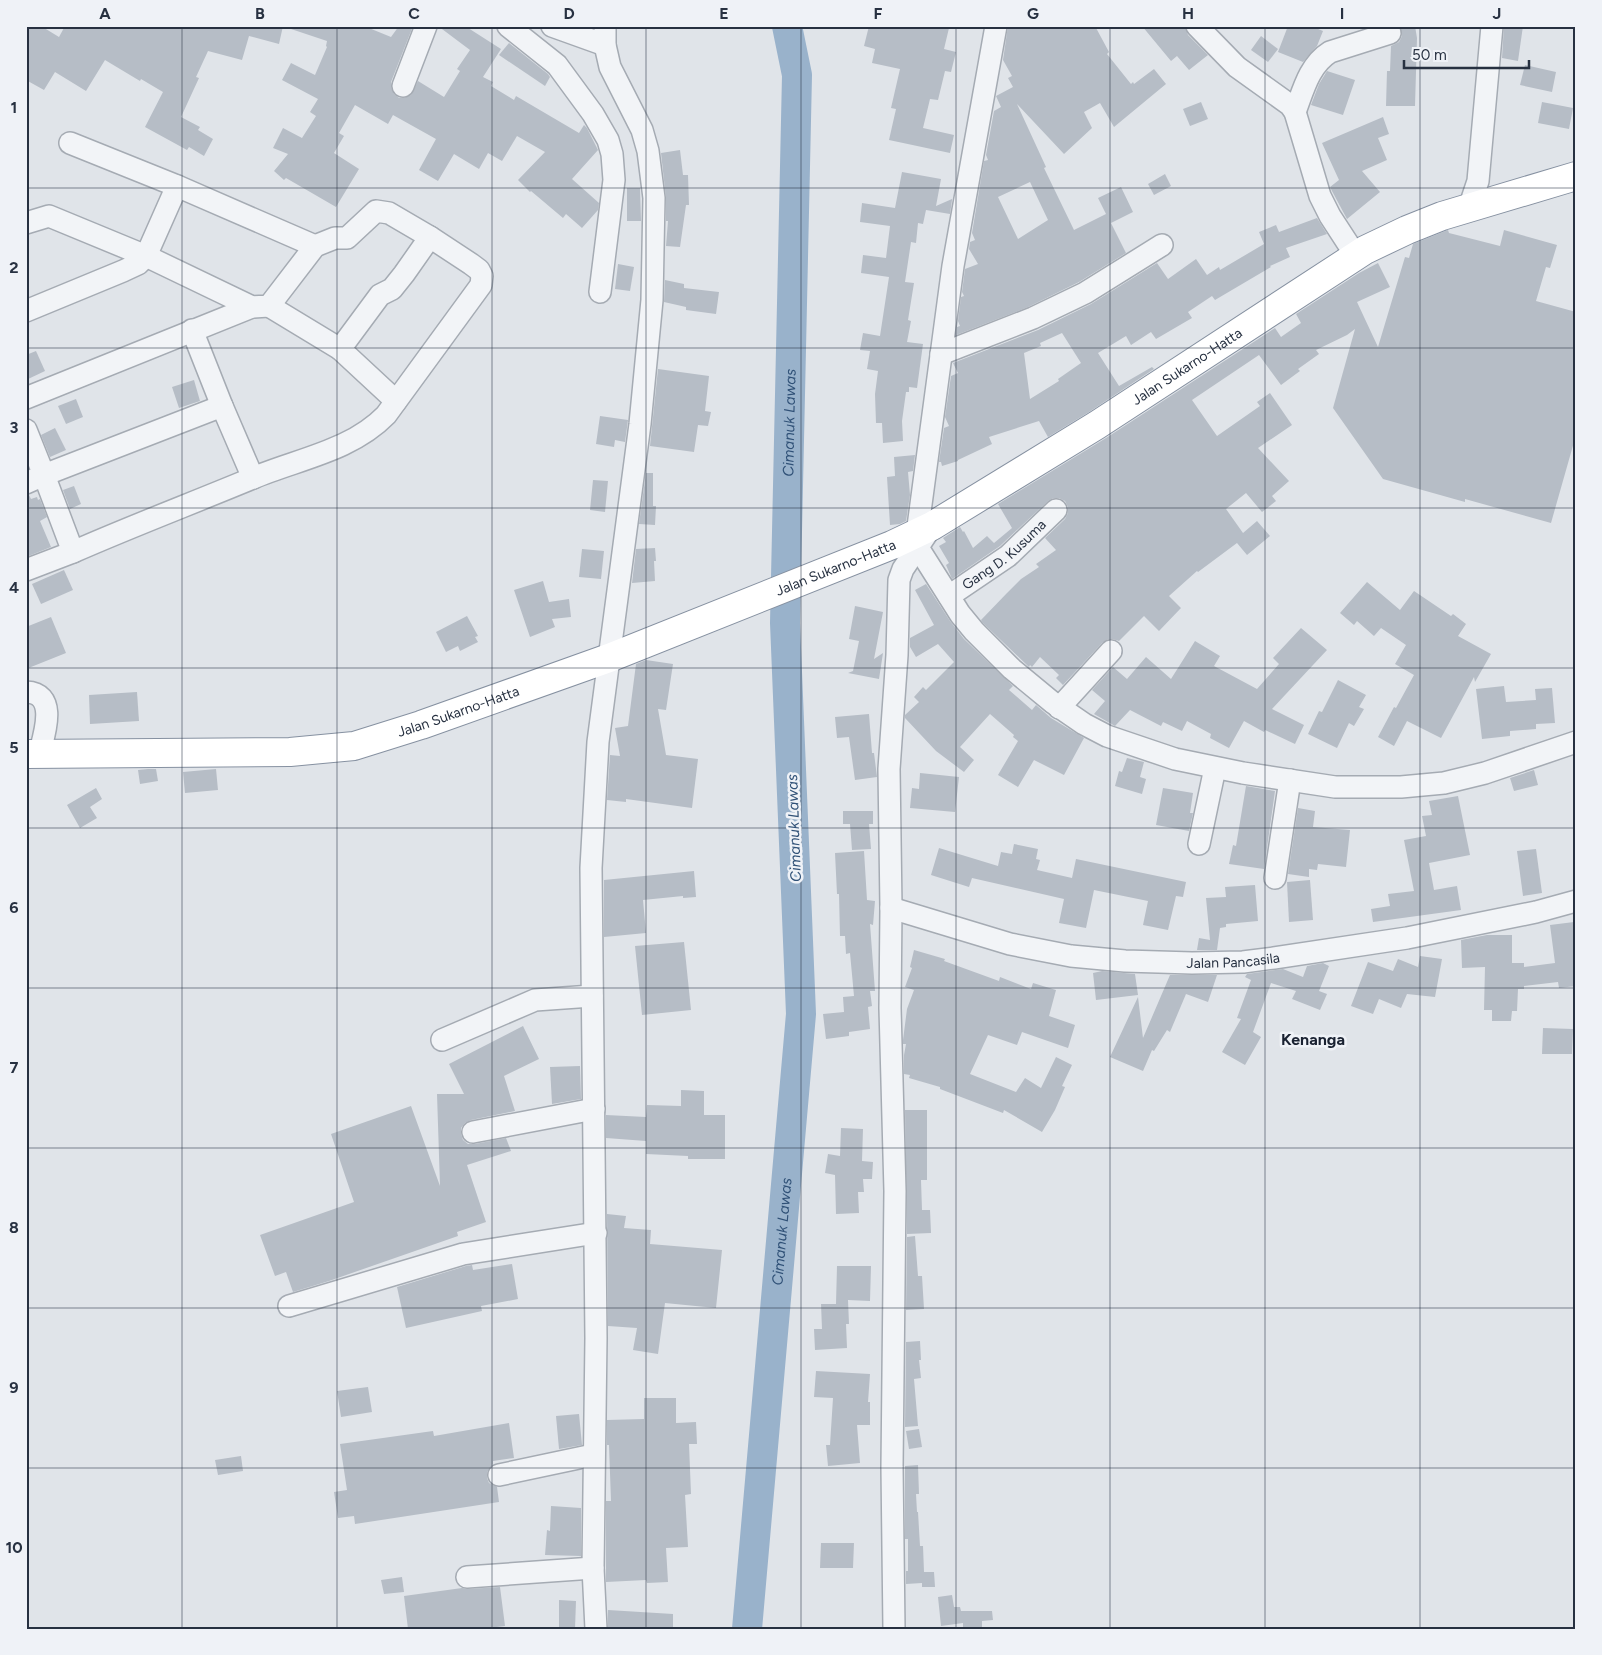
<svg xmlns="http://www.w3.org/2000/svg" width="1602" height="1655" font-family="Figtree,sans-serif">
<rect width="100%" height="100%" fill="#e0e4e9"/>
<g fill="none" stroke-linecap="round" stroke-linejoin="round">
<!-- river -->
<path stroke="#99b2cb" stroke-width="30" id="s1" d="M747,1629L801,1014L785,623L797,75L787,26"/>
</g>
<!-- building -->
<g fill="#b6bdc6" fill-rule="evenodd">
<polygon points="26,26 41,26 59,37 65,26 283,26 279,44 249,36 242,60 208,51 196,77 199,78 181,117 200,127 198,130 213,139 204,156 189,147 187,150 145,127 163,92 141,79 140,81 105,60 86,91 55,72 44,90 26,80"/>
<polygon points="292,26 364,26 391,37 399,26 413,26 391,82 391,88 394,94 399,98 404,98 411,95 418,81 444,97 460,71 457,69 470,50 438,26 465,26 501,49 483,77 493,82 491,86 514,100 516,96 579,133 584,125 587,128 598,150 572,179 599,203 598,210 582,228 566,214 563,218 531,191 530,192 518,180 545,152 517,136 502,161 488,153 479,169 454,154 438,181 419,170 436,139 393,115 388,124 355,105 339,133 344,136 334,153 359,169 336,207 286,178 284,180 274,171 288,154 273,148 283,128 302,138 316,116 310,112 318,99 282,80 291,63 315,75 327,47 326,46 327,41 291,29"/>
<polygon points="869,26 941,26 949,28 944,49 956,52 951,72 945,71 938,100 930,99 923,128 954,135 950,153 889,140 896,109 891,108 900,69 872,63 875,49 864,46"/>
<path d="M1008,26H1095L1109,52L1107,54L1131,84L1133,82L1134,84L1154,69L1166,84L1114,127L1100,103L1084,112L1092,128L1064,154L1017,104L1046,167L1044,168L1074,230L1106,214L1098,198L1121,187L1133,212L1111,223L1126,253L1079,282L1028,307L956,335L957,327L960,326L958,321L961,297L964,296L962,292L965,269L978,264L969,249L970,242L975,240L972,233L984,161L988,160L986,155L994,111L1001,107L996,96L1013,87L1008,78L1012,76L1003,60ZM1030,182L1048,220L1018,239L998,197Z"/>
<polygon points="1142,26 1185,26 1188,35 1208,55 1189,70 1177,56 1171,61"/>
<polygon points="1288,26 1311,26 1323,31 1317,46 1303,62 1278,52"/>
<polygon points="1400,26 1415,26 1417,38 1415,106 1386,106 1387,71 1390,71 1391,46 1399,42 1402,36"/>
<polygon points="1504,26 1523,26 1518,61 1502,58"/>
<polygon points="1261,36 1278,49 1268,62 1251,50"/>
<polygon points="509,43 548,74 550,77 545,86 499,55"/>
<polygon points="1525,65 1556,72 1552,92 1520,85"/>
<polygon points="1327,71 1355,80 1343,115 1311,105 1319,84"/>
<polygon points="1201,102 1208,119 1190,126 1183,109"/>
<polygon points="1542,102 1573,108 1569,129 1538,123"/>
<polygon points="1383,117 1389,134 1378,138 1387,160 1362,171 1380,192 1347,219 1332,191 1330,187 1339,180 1322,143"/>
<polygon points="680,150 683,175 688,175 689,205 686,205 680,247 666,246 668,221 666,221 666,198 661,153"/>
<polygon points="902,172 941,179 936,206 952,199 952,200 950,214 926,210 923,224 918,223 916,243 911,242 905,282 914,283 908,320 911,321 907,342 923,344 917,388 909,387 909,392 906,392 902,421 903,441 883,443 882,423 876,423 875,394 878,371 867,369 870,351 860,350 863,333 880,336 889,277 861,273 863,255 886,258 890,226 860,222 862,203 895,208"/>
<polygon points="1165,174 1171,186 1154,195 1148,184"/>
<polygon points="627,188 640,188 641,221 627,221"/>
<path d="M1317,218L1327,234L1286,248L1290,257L1270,266L1271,267L1215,300L1212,296L1188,312L1192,318L1156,339L1151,332L1131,345L1126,336L1098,353L1119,386L1152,367L1154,369L1089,412L1048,437L1039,421L989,437L992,444L958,460V461L942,466L941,462H939L944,428L949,426L945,417L951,376L958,373L953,363L1038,330L1091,304L1157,263L1168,279L1196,259L1207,275L1219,267L1220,270L1264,244L1259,232L1276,225L1279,232ZM1062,333L1081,363L1058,379L1059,381L1030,399L1024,353L1041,346L1040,343Z"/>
<polygon points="1448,230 1449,233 1500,246 1504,230 1557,245 1550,268 1546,267 1536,301 1576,312 1576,435 1551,523 1465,499 1465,502 1383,479 1333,408 1355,329 1347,335 1316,350 1319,354 1298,369 1300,371 1281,385 1259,355 1192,400 1217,436 1260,406 1257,402 1270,393 1292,425 1258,448 1289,481 1272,496 1276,501 1262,512 1246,493 1226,509 1243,533 1257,521 1270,536 1247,555 1237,543 1198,572 1197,571 1169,596 1181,608 1159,631 1144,616 1119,641 1113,639 1108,639 1102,643 1063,685 1056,678 1059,675 1040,657 1032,667 1030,665 1029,667 983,623 981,620 1007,593 1021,579 1039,567 1036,564 1056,550 1045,538 1065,519 1068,513 1068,507 1065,501 1059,498 1053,498 1048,501 1000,546 952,579 946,565 949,563 939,546 946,542 943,538 960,527 963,532 964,531 973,548 987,536 994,543 1012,528 998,504 1106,438 1275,328 1281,337 1301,323 1296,314 1359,273 1378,263 1390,287 1357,302 1378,347 1405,257 1409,258 1413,244"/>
<polygon points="618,264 634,267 630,291 615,289"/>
<polygon points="665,280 684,284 684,288 719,292 716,314 686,310 686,307 664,302"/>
<polygon points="36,351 45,371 26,380 26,355"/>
<polygon points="658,369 709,376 705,411 711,412 708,426 698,425 694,452 650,446"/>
<polygon points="194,380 200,401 179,408 172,387"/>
<polygon points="76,399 83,417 66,424 58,406"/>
<polygon points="600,416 628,420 625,442 615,440 614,447 596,444"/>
<polygon points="55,428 66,450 50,457 41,435"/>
<polygon points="915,455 913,471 908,472 910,495 906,521 900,524 890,525 887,477 895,476 894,457"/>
<polygon points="646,473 653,473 653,506 656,506 655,525 639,524"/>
<polygon points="593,480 608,481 605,512 590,510"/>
<polygon points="74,486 81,504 70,509 63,490"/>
<polygon points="26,495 29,495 31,499 37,497 38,500 40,499 47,517 40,521 51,547 26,557"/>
<polygon points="655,548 656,561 654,561 655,581 632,583 636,549"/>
<polygon points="582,549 604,551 601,579 579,577"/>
<polygon points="64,570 73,590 41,604 32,584"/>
<polygon points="543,581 549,602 569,599 571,617 552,619 555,627 530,637 514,590"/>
<polygon points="1367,582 1400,610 1414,591 1451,616 1453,614 1466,624 1458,636 1491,654 1475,682 1474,677 1441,738 1407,721 1394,746 1378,737 1394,707 1396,708 1414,675 1395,664 1406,645 1381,628 1374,636 1357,621 1354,625 1340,613"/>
<polygon points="926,584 950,621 964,639 1013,686 1009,690 1032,710 1036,705 1051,718 1084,738 1064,775 1034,760 1018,787 998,775 1018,741 1013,737 1014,735 990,714 960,747 974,760 964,772 936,751 905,718 905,715 919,702 914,697 923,687 926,690 954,662 938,644 916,657 910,647 910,638 934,625 915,590"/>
<polygon points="855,606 883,612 874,659 883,653 879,679 848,673 853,671 859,641 849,639"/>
<polygon points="467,616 478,636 475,637 478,642 460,651 458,646 446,652 436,632"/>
<polygon points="51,617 66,653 26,669 26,627"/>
<polygon points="1301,628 1327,650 1272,709 1304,725 1295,744 1265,730 1264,732 1244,721 1229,748 1210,738 1211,734 1187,721 1182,731 1163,722 1161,726 1130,710 1115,726 1094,714 1105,701 1092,690 1113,667 1127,679 1146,657 1171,679 1195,641 1220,656 1214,666 1257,689 1279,664 1273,658"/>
<polygon points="646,660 673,664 666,710 658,709 666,755 698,759 692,808 626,799 626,802 607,800 610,755 620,756 615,728 628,726 636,664"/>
<polygon points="1338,680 1366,695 1359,707 1364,709 1354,726 1349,723 1337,748 1308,734 1319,711 1322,712"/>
<polygon points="1504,686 1506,702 1536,700 1535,689 1552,688 1555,723 1536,724 1536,729 1510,731 1510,736 1482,739 1476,689"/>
<polygon points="137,692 139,721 90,724 89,695"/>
<polygon points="869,714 872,753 874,753 877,777 855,780 849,737 837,738 835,717"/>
<polygon points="1127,758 1144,762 1140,777 1146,779 1142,794 1115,786 1119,771 1122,772"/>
<polygon points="148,769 156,769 158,781 140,784 138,770"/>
<polygon points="216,769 218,790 185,793 183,772"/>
<polygon points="1534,770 1538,785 1514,791 1510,778"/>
<polygon points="920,773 959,777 955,812 910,808 912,788 919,789"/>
<polygon points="1246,786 1275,791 1264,869 1229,864 1233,845 1236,846"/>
<polygon points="96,788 102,799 90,807 97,818 80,828 67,805"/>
<polygon points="1163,788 1193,793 1190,813 1193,813 1189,831 1156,825"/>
<polygon points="1458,796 1470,855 1429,863 1434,890 1457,886 1461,910 1373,922 1371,909 1390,906 1388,894 1414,891 1404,840 1426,836 1422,816 1432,815 1429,801"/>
<polygon points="1298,808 1315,811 1313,827 1350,830 1346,867 1318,864 1317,870 1309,869 1309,877 1288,874"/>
<polygon points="843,811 873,811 873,824 869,824 871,849 852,850 850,824 843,824"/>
<polygon points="1014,844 1038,849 1036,859 1040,860 1037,870 1072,878 1076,859 1186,882 1183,897 1176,896 1168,930 1143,925 1148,901 1094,890 1086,928 1059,923 1064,899 972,878 969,887 931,875 939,848 998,866 1001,852 1012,854"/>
<polygon points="1536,849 1542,893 1523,896 1517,851"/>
<polygon points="864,851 867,900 875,901 873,925 870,924 875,991 870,991 872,1006 868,1007 870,1029 849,1032 849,1036 826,1039 823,1014 844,1012 843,997 854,996 850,953 846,954 845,936 840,936 839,894 837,894 835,853"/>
<polygon points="694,871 696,897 683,898 683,896 643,900 646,933 604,937 604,880"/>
<polygon points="1310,880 1313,920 1289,922 1287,882"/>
<polygon points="1255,885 1258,921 1226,924 1226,927 1220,928 1217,950 1197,950 1199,938 1210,940 1206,898 1226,897 1225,887"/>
<polygon points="1574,922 1576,986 1559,988 1558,982 1524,986 1524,989 1518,989 1517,1011 1512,1011 1511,1021 1492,1021 1492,1010 1484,1010 1485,967 1462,968 1461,940 1487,935 1512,935 1512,963 1524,963 1524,967 1555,963 1550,925"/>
<polygon points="684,942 691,1010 642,1015 635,946"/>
<polygon points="914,950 945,959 944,961 999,981 1000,977 1031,989 1033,983 1056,990 1049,1016 1075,1025 1068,1048 1022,1032 1017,1045 988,1035 970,1074 1016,1092 1025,1078 1041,1088 1056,1057 1072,1065 1062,1086 1065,1087 1055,1110 1042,1132 1004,1110 1003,1113 940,1089 940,1087 909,1078 910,1075 904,1074 904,1055 906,1044 903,1044 903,1040 907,1009 914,990 905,987 912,968 910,967"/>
<polygon points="1420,956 1442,959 1435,997 1407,994 1401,1008 1379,999 1373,1014 1351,1006 1368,962 1393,971 1398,959 1418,967"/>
<polygon points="1323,963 1329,966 1319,991 1327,994 1320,1010 1292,999 1296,991 1271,983 1253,1032 1261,1037 1245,1065 1222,1052 1241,1019 1237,1018 1251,980 1245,977 1247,974 1283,969 1303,977 1307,966"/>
<polygon points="1102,971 1135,974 1138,995 1096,1000 1093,973"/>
<polygon points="1170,975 1217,975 1208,1002 1186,994 1170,1032 1167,1030 1154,1051 1152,1050 1143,1071 1110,1057 1138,997 1143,1038"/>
<polygon points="523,1026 539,1059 504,1076 515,1111 471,1120 465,1123 461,1128 461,1134 463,1140 468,1144 475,1144 506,1138 511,1151 467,1165 486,1222 457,1232 458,1236 329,1281 293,1292 286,1272 275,1276 260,1235 354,1202 331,1134 411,1106 440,1186 437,1094 464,1094 449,1064"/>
<polygon points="1543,1028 1573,1029 1572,1054 1542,1054"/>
<polygon points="580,1066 581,1099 552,1104 550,1067"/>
<polygon points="681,1090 704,1091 704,1115 725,1115 725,1159 688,1159 688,1156 646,1154 646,1141 606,1138 606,1115 646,1117 647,1105 681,1106"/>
<polygon points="905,1110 927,1110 927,1180 921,1180 922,1210 930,1210 931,1233 907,1234"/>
<polygon points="841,1128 863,1129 862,1161 873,1162 872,1179 863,1179 864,1192 858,1192 859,1213 836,1214 835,1175 825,1173 828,1154 840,1156"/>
<polygon points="607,1214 626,1216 624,1228 651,1230 650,1244 722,1250 716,1308 665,1303 658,1354 633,1350 637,1328 608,1326"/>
<polygon points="915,1236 918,1276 922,1276 924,1309 906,1310 907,1237"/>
<polygon points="512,1264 518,1299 481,1306 482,1311 406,1328 397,1287 466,1266 472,1265 473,1270"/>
<polygon points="837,1266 871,1266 870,1301 848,1300 849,1324 846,1324 847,1348 815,1350 814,1329 822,1329 821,1304 836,1304"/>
<polygon points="920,1341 921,1360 919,1360 921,1378 914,1379 918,1426 905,1427 906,1342"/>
<polygon points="816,1371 870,1374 868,1402 870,1402 870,1425 857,1425 860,1463 828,1466 826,1445 830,1445 833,1398 814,1397"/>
<polygon points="368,1387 372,1412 341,1417 337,1391"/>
<polygon points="644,1398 676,1398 676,1423 696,1422 697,1444 689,1444 691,1494 685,1495 688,1547 666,1548 668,1582 647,1583 646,1580 606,1582 606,1501 611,1501 609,1445 607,1445 607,1420 644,1419"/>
<polygon points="579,1414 582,1445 559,1449 556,1416"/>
<polygon points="509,1423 514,1458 493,1461 493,1464 487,1472 487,1478 489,1483 497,1487 499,1502 355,1524 354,1516 338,1518 334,1492 347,1490 340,1444 433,1431 434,1436"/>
<polygon points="919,1429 922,1447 909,1449 906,1431"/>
<polygon points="241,1456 243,1471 218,1475 215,1460"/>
<polygon points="918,1465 919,1494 916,1494 917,1512 918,1512 920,1546 923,1546 924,1572 934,1572 935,1587 922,1587 922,1583 906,1584 906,1571 908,1571 908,1539 905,1539 905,1466"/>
<polygon points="551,1506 581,1508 581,1556 545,1555 547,1530 550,1531"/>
<polygon points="821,1543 854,1543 853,1568 820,1568"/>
<polygon points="402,1577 404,1592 384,1594 381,1580"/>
<polygon points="500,1587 505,1626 480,1629 408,1629 404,1596 462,1588 468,1589"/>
<polygon points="952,1595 954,1607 960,1607 961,1611 992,1611 993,1620 982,1621 982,1627 963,1627 963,1623 941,1626 938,1597"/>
<polygon points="559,1600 576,1601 575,1629 559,1629"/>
<polygon points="608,1610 673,1614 673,1629 608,1629"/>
</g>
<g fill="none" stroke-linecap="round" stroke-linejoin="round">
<!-- minor casing -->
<g stroke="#a5abb3" stroke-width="24">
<g id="minor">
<polyline points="508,26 557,65 593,114 608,140 612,154 614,180 600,292"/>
<polyline points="552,26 605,45"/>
<polyline points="1197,26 1237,67 1290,105 1295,112 1320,196 1330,216 1356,256"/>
<polyline points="403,86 426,26"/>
<path d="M1295,112C1303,91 1309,65 1330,52L1390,33"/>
<polyline points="70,143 177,186 315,246"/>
<polyline points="177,186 146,256 252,307"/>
<polyline points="1469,208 1478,181 1492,26"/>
<polyline points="26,223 49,216 146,256 138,264 123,271 26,311"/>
<polyline points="269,306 340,349 396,401"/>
<polyline points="192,330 222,406 253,478"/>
<polyline points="340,349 380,295 392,289 404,274 430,237"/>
<polyline points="941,354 1033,318 1085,293 1162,245"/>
<path d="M26,398L252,307L269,306L315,246L335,238H347L376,211L389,213L430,237L471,264L479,270L482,276L481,285L386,415C351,451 298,459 253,478C193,503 132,526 73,552"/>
<polyline points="26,430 44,475 26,483"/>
<polyline points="917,534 953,266 996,26"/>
<polyline points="917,546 960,614 974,631 1012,669 1052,702 1084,724 1107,736 1175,759 1243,773 1335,787 1401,787 1444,783 1485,773 1576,742"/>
<polyline points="26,570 73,552 44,475 222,406"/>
<path id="s2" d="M949,596L1008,556L1056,510"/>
<path d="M26,692C59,693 44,735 39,755"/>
<polyline points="1059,708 1111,651"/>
<polyline points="1199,844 1215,768"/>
<polyline points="1275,878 1290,780"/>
<path id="s3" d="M891,908L1010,944L1071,956L1125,961L1192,963L1243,962L1274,958L1407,938L1536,912L1576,901"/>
<polyline points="442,1040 535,1000 592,996"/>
<polyline points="473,1132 594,1109"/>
<polyline points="289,1306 463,1254 596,1233"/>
<polyline points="499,1475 593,1455"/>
<polyline points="467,1577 593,1568"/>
<polyline points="596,1629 593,1568 596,1338 591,868 598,742 640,424 652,300 654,198 648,151 642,130 610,67 605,45 605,26"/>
<polyline points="894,1629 892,1467 895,1191 890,1008 891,908 889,769 897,655 899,580 903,569 932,526"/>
</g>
</g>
<!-- highway casing -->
<g stroke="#8691a1" stroke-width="30">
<g id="highway">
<path id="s4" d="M26,754L290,752L354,746L421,725L609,658L892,545L932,526L1097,425L1365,250L1407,230L1442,216L1576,176"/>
</g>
</g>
<!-- minor -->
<use href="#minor" stroke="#f2f4f7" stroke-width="21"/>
<!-- highway -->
<use href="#highway" stroke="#fff" stroke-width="28"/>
</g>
<!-- grid -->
<path fill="none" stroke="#273141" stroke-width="1" stroke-opacity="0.55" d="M182,26V1629M337,26V1629M492,26V1629M646,26V1629M801,26V1629M956,26V1629M1110,26V1629M1265,26V1629M1420,26V1629M26,188H1576M26,348H1576M26,508H1576M26,668H1576M26,828H1576M26,988H1576M26,1148H1576M26,1308H1576M26,1468H1576"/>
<g text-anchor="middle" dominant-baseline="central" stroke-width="5" stroke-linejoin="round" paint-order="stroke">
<!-- street labels -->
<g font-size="14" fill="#273141" stroke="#eff2f7">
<text stroke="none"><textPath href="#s4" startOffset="1248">Jalan Sukarno-Hatta</textPath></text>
<text stroke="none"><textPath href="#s2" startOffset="69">Gang D. Kusuma</textPath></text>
<text stroke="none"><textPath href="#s4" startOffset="842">Jalan Sukarno-Hatta</textPath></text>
<text stroke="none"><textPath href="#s4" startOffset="438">Jalan Sukarno-Hatta</textPath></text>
<text stroke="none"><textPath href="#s3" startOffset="349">Jalan Pancasila</textPath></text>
</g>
<!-- water labels -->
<g font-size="15" font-style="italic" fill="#305177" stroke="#eff2f7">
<text stroke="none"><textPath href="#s1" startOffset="1209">Cimanuk Lawas</textPath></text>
<text transform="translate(794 828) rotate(-92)">Cimanuk Lawas</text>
<text stroke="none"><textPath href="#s1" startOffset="399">Cimanuk Lawas</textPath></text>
</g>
<!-- quarter labels -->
<g font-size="16" font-weight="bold" fill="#1a2232" stroke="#eff2f7">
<text x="1313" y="1039">Kenanga</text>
</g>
</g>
<!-- border -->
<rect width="1602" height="1655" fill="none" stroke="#eff2f7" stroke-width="55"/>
<!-- scale -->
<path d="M1404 60v8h125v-8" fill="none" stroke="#273141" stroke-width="2.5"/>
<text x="1412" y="60" font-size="15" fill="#273141" stroke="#eff2f7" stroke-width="4" paint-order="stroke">50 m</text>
<rect x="28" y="28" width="1546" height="1600" fill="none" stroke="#273141" stroke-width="2"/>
<g font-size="16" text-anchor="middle" font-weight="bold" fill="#273141">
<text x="105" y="19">A</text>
<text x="260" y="19">B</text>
<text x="414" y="19">C</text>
<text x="569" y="19">D</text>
<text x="724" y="19">E</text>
<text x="878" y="19">F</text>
<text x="1033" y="19">G</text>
<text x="1188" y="19">H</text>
<text x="1342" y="19">I</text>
<text x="1497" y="19">J</text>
<text x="14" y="113">1</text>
<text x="14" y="273">2</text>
<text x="14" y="433">3</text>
<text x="14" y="593">4</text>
<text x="14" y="753">5</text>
<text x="14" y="913">6</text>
<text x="14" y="1073">7</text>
<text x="14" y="1233">8</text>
<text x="14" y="1393">9</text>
<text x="14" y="1553">10</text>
</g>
</svg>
